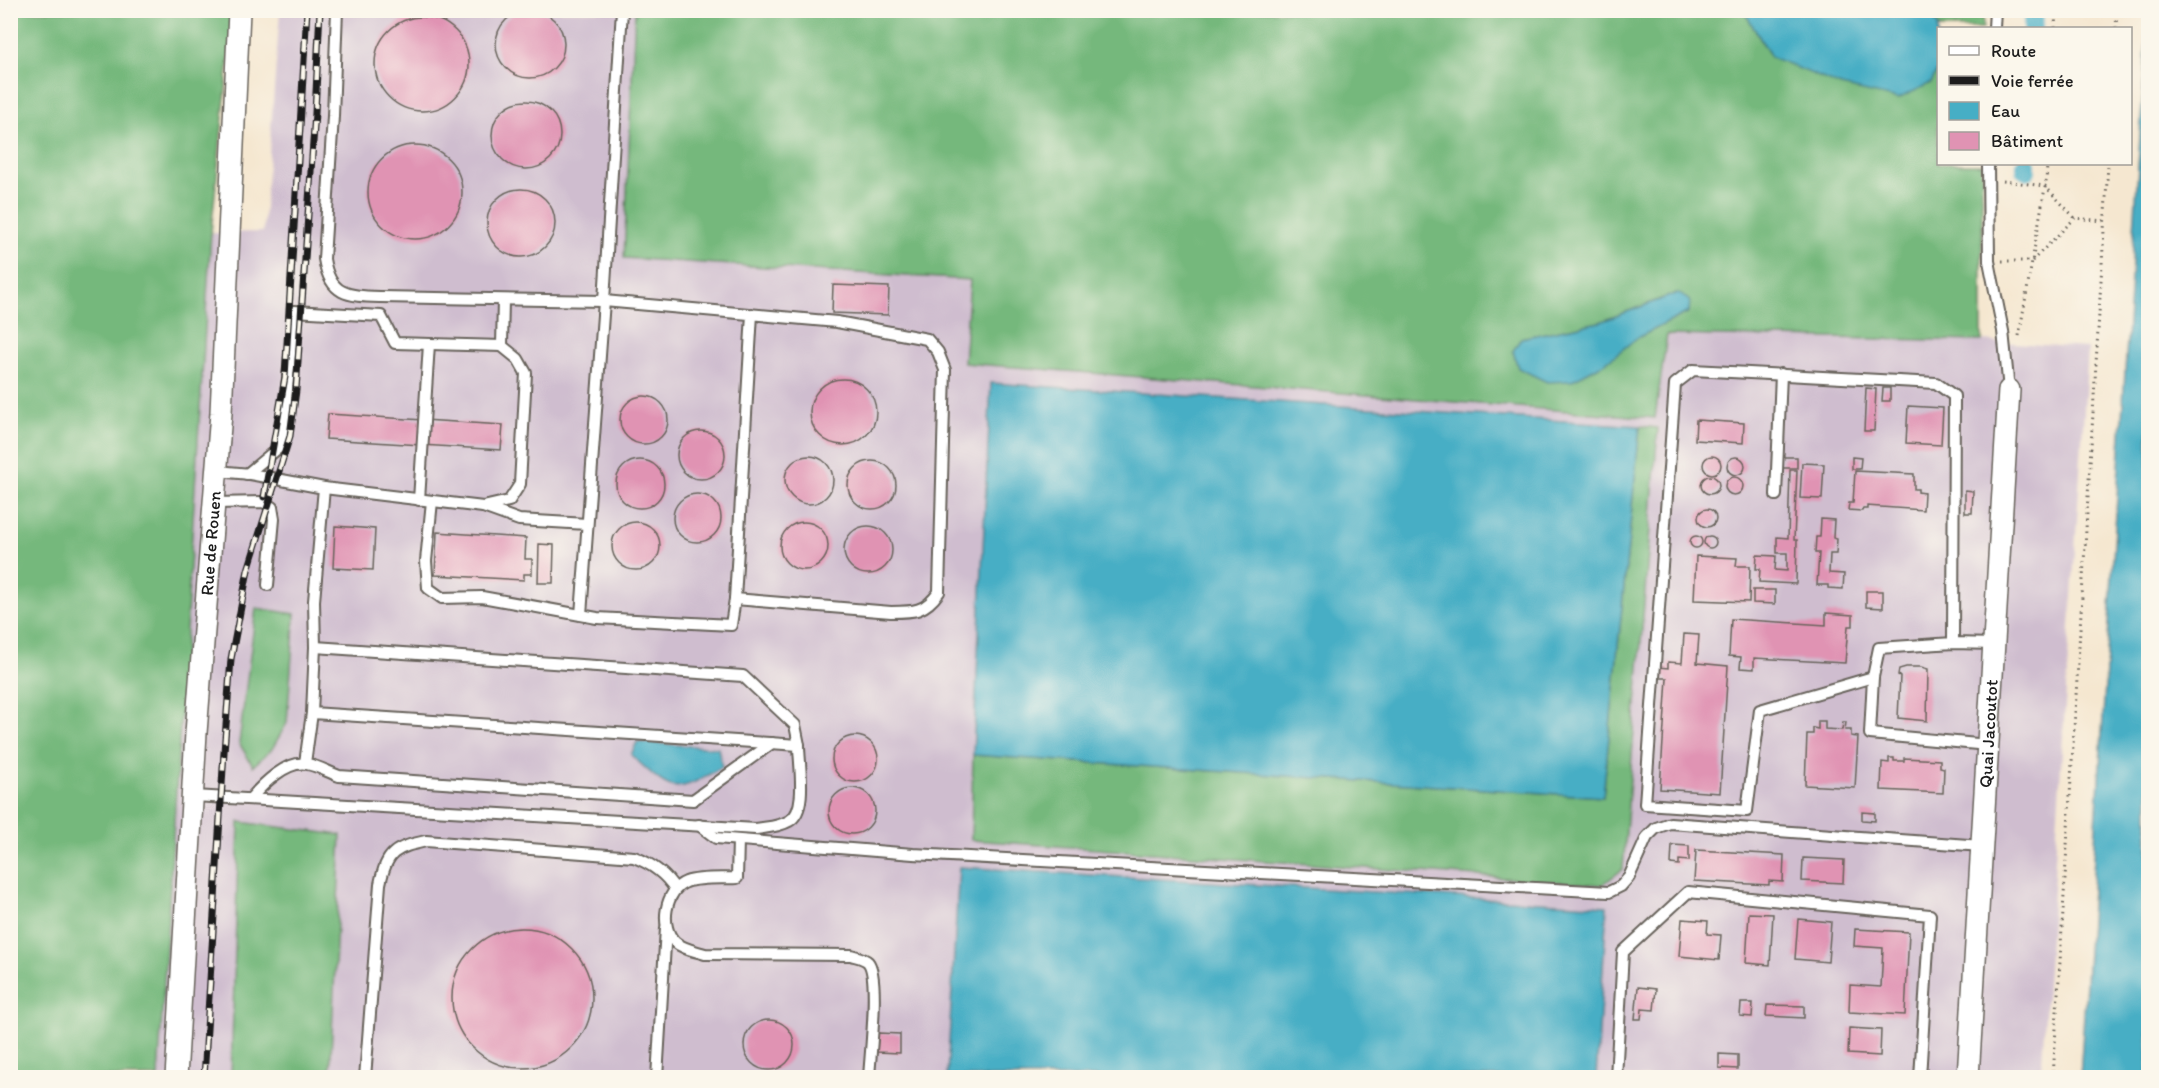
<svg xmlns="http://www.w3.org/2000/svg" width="2159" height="1088" font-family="Itim,sans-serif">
<rect width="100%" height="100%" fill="#fbf7ec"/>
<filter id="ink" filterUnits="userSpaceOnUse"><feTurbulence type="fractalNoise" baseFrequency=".0167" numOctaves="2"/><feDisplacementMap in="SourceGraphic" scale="12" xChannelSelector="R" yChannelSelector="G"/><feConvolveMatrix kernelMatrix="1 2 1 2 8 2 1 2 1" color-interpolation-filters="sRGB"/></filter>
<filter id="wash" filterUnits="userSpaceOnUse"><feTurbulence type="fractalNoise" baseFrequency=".008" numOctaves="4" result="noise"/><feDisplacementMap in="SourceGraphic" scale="24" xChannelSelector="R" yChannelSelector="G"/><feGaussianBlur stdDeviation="1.35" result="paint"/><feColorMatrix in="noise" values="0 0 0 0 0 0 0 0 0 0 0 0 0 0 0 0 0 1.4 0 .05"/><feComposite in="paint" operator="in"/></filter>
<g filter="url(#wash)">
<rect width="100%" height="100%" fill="#f5e7d0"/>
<!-- industrial -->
<path fill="#cfbdcf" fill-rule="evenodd" d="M280,11H635L624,257L970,280L964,362L1655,418L1667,335L1982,341L2088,348L2041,1077H330L341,835L239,822L231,1077L158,1078L211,233L263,232ZM1640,426L1658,428L1623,869L1602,884L971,840Z"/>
<!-- forest -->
<g fill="#74b87c" stroke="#486a4c" stroke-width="1.5" fill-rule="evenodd">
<polygon points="10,11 234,11 211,233 158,1077 11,1077"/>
<path d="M635,11H1744L1771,57L1931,83L1938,69V164H1982V341L1667,335L1655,418L964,363L970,280L624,258ZM1677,293L1689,312L1637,338H1521L1600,322Z"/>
<polygon points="1928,11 1983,11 1983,28 1940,28"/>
<polygon points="1640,426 1658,428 1623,869 1602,885 971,840 973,755 1603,797"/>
<polygon points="256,608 295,614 287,723 272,749 253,766 239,743"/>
<polygon points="239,822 341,835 330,1077 231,1077"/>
</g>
<!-- water -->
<g fill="#46aec5" stroke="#316570" stroke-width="1.5">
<polygon points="1744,11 1928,11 1940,28 1938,28 1938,69 1931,83 1898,99 1841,86 1771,57"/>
<polygon points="2148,11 2148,1077 2080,1077"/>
<polygon points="1678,293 1690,301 1689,312 1637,338 1605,363 1571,381 1547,382 1518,368 1513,351 1521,338 1600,322"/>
<polygon points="991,383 1640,426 1603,797 973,755"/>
<path d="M637,742L718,748L722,767C671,797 673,793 631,755Z"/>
<polygon points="959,867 1607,906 1596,1077 947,1077"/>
</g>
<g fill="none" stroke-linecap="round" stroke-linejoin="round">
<!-- canal -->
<g stroke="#46aec5" stroke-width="20">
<polyline points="2033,28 2034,10"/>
<polyline points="2026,170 2026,164"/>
</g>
</g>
<g id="blocks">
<!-- building -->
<g fill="#e093b3">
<circle cx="530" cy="44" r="34"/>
<circle cx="422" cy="64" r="47"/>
<circle cx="526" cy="135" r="34"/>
<circle cx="415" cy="192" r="47"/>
<circle cx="521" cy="223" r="34"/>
<polygon points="833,285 889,287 888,315 832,313"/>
<circle cx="843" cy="412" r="33"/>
<polygon points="1866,388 1876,389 1874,431 1864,431"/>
<polygon points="1883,388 1890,388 1890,401 1882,401"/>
<circle cx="644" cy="420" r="24"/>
<polygon points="1908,406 1943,408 1941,445 1906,443"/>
<polygon points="328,414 503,425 501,450 326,439"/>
<polygon points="1696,420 1744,423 1743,443 1695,440"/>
<circle cx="701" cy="455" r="24"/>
<circle cx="809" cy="480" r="24"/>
<circle cx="1712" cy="465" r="9"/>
<polygon points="1783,457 1797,457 1797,468 1782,468"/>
<polygon points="1852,457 1861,458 1860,469 1852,469"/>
<circle cx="1736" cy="466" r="9"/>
<circle cx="640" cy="484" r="24"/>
<circle cx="872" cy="485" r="24"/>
<polygon points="1802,463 1824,464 1822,499 1800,498"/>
<polygon points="1790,470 1797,470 1794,540 1797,540 1796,584 1759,582 1760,569 1756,569 1757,555 1776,556 1775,570 1787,571 1787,553 1777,553 1777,537 1788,538"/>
<polygon points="1855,471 1914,474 1914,489 1918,489 1918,492 1924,493 1923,510 1867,506 1867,509 1863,509 1862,511 1848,510 1849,503 1853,503"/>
<circle cx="1710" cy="485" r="9"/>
<circle cx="1734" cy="486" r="9"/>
<polygon points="1965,490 1973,491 1972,513 1965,513"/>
<circle cx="697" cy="518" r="24"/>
<circle cx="1707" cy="518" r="9"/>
<polygon points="1821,519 1834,520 1833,538 1837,539 1836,554 1830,554 1829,573 1844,574 1843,589 1828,588 1828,585 1817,585 1819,553 1815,553 1816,537 1820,537"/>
<circle cx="636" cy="546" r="24"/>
<circle cx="804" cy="546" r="24"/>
<circle cx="868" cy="550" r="24"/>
<polygon points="335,526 375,529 373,570 333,568"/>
<polygon points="437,532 526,538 525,559 532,559 532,574 524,574 524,580 435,575"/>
<circle cx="1696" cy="542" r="6"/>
<circle cx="1710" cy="542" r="6"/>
<polygon points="539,544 554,545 553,583 538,583"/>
<polygon points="1696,556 1737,558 1736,566 1750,566 1749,602 1694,600"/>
<polygon points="1753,590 1775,590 1775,604 1753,603"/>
<polygon points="1866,591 1883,591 1883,608 1866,607"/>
<polygon points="1826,613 1853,615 1853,626 1848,626 1845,663 1754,658 1754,669 1740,668 1741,657 1729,656 1731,619 1826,625"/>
<polygon points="1684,634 1699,635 1697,663 1728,666 1720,793 1660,789 1667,678 1657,678 1658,667 1668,668 1668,662 1682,663"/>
<polygon points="1906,667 1921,667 1928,669 1927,721 1898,718 1900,676 1898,675 1899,669"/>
<polygon points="1818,721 1825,721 1825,729 1842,730 1843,722 1846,722 1845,730 1851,730 1851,736 1858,737 1855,788 1805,785 1807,734 1813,734 1813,728 1818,729"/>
<circle cx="855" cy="759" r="23"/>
<polygon points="1889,758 1894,758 1894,761 1904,761 1904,758 1940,760 1940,767 1944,768 1943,793 1881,790 1882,762 1889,763"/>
<circle cx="852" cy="811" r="23"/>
<polygon points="1862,812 1875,813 1875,821 1862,820"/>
<polygon points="1672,845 1689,846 1689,861 1679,860 1679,865 1671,864"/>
<polygon points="1696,850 1784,855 1783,882 1769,881 1769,885 1694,881"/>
<polygon points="1803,858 1844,860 1843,883 1802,881"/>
<polygon points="1749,913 1773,914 1770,965 1746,963"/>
<polygon points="1682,919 1708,921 1707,934 1721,935 1719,960 1679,956"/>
<polygon points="1798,919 1831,922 1828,962 1795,959"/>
<circle cx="522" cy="998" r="70"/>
<polygon points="1855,929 1909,932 1905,1015 1849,1012 1850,985 1881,987 1883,948 1854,946"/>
<polygon points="1638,987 1656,989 1654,1010 1642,1009 1641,1019 1635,1019"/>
<polygon points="1741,1003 1753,1003 1752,1017 1740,1016"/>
<polygon points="1767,1005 1804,1006 1804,1018 1766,1016"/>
<circle cx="769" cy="1045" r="25"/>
<polygon points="1849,1028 1881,1030 1880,1056 1848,1054"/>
<polygon points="878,1033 900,1034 900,1053 877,1052"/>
<polygon points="1719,1054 1738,1055 1738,1069 1719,1068"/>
</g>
</g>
</g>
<g filter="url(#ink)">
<use href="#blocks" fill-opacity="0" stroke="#68635b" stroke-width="1.5"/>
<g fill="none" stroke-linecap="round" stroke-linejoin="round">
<!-- service casing -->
<g stroke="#68635b" stroke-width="14">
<g id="service">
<path d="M337,10L333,116L324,259C330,296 348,296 381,297L604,301L622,10"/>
<polyline points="1994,28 1995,10"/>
<polyline points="1988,164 1989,261 2003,331 2009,390"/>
<polyline points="502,346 503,300"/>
<polyline points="247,474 282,445 294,311 381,316 395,343 502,346 518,359 526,373 520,484 509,501 483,507 324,488"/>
<polyline points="1776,495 1781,374"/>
<polyline points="419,500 429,344"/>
<polyline points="432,501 426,561 428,588 442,598 482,597 597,618 731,625 735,599"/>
<polyline points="215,503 263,502 272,507 274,519 268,585"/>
<polyline points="483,507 519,520 587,524"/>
<path d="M581,615L604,301L837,322L927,339L938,352L945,370L939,592C925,612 914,612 891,612L735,599L752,314"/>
<polyline points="1953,643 1954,396 1936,383 1693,370 1675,384 1645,804 1747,811 1760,710 1873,677 1879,648 1953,643 1995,644"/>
<polyline points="315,647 743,676 795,725 799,745"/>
<polyline points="1873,677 1870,734 1988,745"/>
<polyline points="305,763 312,713"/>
<path d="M194,796L756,829C767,827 779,827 789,821C808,811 799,765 799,745L312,713L315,647L314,601L324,488L250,474L217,471"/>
<path d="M251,798C263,784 287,760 307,764C318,766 328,772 339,776L693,800L772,743"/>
<polyline points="699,825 716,838 913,854 1609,892 1621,886 1629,877 1647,837 1656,828 1670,823 1982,846"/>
<path d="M738,840L737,878C721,879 701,877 686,882C665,890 659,927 675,942C683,949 695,951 705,954L851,955C857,957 864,958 868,962C880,976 870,1056 869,1078"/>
<path d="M365,1078L380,884C387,851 395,848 426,841L634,857C652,864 665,873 675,889"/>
<polyline points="657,1078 666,928"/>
<polyline points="1616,1078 1623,952 1688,892 1930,915 1920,1078"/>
</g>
</g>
<!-- minor casing -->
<g stroke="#68635b" stroke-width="24">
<g id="minor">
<path id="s1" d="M176,1078L196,733L221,413L239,11"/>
<path id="s2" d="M1968,1078L2009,390"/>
</g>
</g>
<!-- path -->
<g stroke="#68635b" stroke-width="3" stroke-dasharray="1.5 4.5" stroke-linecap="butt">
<polyline points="2055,28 2056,10"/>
<polyline points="2116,28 2117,10"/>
<polyline points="2003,181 2045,186 2075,218 2104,221"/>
<polyline points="2002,261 2032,261 2075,218"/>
<polyline points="2019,336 2046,182 2047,164"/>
<polyline points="2053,1078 2108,164"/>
</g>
<!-- service -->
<use href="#service" stroke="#fff" stroke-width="10"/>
<!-- minor -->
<use href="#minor" stroke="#fff" stroke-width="21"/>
<!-- rail casing -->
<g stroke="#1c1c1c" stroke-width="7">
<g id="rail">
<polyline points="264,497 285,377 307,10"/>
<polyline points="204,1078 224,752 231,659 248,570 290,436 296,390 315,113 320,10"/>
</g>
</g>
<!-- rail -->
<use href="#rail" stroke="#fbf7ec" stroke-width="4.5" stroke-dasharray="14" stroke-linecap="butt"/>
</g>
</g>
<g text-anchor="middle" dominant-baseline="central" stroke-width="4.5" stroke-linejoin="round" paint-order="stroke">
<!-- street labels -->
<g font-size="18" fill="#1c1c1c" stroke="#fbf7ec">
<text stroke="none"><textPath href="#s1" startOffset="536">Rue de Rouen</textPath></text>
<text stroke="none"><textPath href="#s2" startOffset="345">Quai Jacoutot</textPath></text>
</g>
</g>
<!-- margin -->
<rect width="2159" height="1088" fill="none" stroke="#fbf7ec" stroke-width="36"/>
<!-- legend -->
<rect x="1937" y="27" width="195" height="138" fill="#fbf7ec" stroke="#a29f99" stroke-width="1.5"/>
<rect x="1949" y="46" width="30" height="9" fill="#ffffff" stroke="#a29f99" stroke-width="1.5"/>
<text x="1991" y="57" font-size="18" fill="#1c1c1c">Route</text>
<rect x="1949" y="76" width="30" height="9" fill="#1c1c1c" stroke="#a29f99" stroke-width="1.5"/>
<text x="1991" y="87" font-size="18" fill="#1c1c1c">Voie ferrée</text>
<rect x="1949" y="102" width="30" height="18" fill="#46aec5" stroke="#a29f99" stroke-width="1.5"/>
<text x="1991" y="117" font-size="18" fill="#1c1c1c">Eau</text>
<rect x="1949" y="132" width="30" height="18" fill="#e093b3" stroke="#a29f99" stroke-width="1.5"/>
<text x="1991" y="147" font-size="18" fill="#1c1c1c">Bâtiment</text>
</svg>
